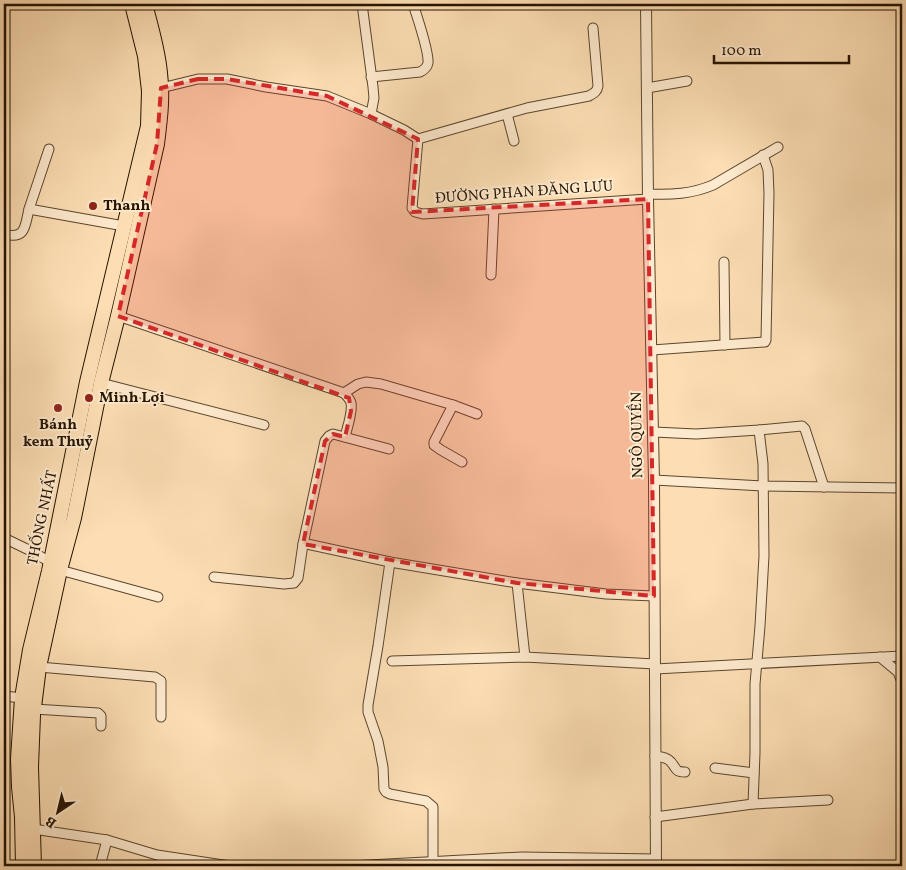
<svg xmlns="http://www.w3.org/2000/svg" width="906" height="870" font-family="Vollkorn,serif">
<rect width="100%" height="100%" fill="#fddeb4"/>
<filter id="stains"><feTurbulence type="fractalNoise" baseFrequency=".004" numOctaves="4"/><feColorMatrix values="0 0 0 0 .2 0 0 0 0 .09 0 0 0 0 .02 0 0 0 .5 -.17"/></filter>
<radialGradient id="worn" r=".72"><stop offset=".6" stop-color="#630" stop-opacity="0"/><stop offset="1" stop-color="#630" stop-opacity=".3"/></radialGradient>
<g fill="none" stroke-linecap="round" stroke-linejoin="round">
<!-- minor casing -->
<g stroke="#5a462d" stroke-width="11">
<g id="minor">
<polyline points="362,4 373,87 374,98 371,114"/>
<path d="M371,77L420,72C424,70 427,68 428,63C429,53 417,16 413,4"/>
<polyline points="161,88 198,79 227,79 266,87 327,96 371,114 404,130 418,139 412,208 415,212 423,214 648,199"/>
<polyline points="647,88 687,81"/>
<polyline points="507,114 514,141"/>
<path d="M418,139L527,108L589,96C594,93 597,92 598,86L593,28"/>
<polyline points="49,149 29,209 124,226"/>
<path d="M648,194C671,195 692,194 713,185L778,147"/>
<path d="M4,234C26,240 25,226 29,209"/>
<polyline points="724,262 725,345"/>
<polyline points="491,275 494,209"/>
<path d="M118,316L344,393C347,396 350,399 351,403C353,412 347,428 345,437"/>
<polyline points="652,350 765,342 766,340 769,193 768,170 763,155"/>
<polyline points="101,383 264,425"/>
<polyline points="344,393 358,384 366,382 381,384 453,405 477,414"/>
<polyline points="453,405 434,442 434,445 441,450 462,462"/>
<polyline points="654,432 696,434 759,430 802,426 805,429 824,487"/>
<polyline points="389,449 333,434 329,436 325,441 303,544 307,544 390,562 517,583 606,594 654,596"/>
<polyline points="654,480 763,486 902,488"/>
<polyline points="4,538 31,551 50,562"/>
<polyline points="390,562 378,646 368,705 368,712 378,741 383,767 384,789 386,792 390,794 426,801 433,807 433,861"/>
<polyline points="60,570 158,597"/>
<polyline points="214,577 284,584 294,583 298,578 303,544"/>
<polyline points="517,583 525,657"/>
<polyline points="880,657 898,672 902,682"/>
<polyline points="392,661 525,657 655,664"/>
<polyline points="39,667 155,677 161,681 161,717"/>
<polyline points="655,669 902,656"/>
<polyline points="4,696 22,698"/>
<polyline points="34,709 98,713 101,716 101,726"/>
<path d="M655,756C661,757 667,757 671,762C677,769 675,772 685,772"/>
<polyline points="715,768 754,773"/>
<polyline points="753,804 755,753 755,684 760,626 764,556 763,464 759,430"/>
<polyline points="655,817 753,804 828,800"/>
<polyline points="33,829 107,840 157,855 230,866"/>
<polyline points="100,866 107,840"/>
<polyline points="350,866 522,857 656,859"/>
</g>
</g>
<!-- tertiary casing -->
<g stroke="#5a462d" stroke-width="12">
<polyline id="tertiary" points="646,4 648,199 654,480 656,866"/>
</g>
<!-- trunk casing -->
<g stroke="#241300" stroke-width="16">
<g id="trunk">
<polyline points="23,866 22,817 19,787 18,759 22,698 30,650 49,571 87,382 148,126 149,91 145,56 132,4"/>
<path d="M34,866L31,767L33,715L39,667L60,570L74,518L101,383L118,316L157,144C160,120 163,97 160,73C158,50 151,27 145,4"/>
</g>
</g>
<!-- minor -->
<use href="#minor" stroke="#feeace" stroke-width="9"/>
<!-- tertiary -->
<use href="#tertiary" stroke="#feeace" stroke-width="10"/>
<!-- trunk -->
<use href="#trunk" stroke="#fddeb4" stroke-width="14"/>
</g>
<!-- marked area -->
<path fill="#d62828" fill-opacity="0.2" stroke="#d62828" stroke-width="4" stroke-dasharray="10 6" stroke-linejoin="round" d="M198,79H227L327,96L418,139L412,212L648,199L654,596L517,583L303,544L325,441L333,434L345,437L351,411L349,398L118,316L157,144L161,88Z"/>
<!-- markers -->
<g fill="#8f2418" stroke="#feeace" stroke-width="2">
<circle cx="93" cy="206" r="5"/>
<circle cx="89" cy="398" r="5"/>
<circle cx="58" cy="408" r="5"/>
</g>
<g text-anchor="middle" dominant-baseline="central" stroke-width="4" stroke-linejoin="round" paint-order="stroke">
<!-- street labels -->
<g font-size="15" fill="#241300" stroke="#feeace">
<text transform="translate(524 193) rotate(-4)">ĐƯỜNG PHAN ĐĂNG LƯU</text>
<text transform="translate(638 435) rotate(-91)">NGÔ QUYỀN</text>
<text transform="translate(43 518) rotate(-78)">THỐNG NHẤT</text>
</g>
<!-- poi labels -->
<g font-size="15" font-weight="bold" fill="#241300" stroke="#feeace" text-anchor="start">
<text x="103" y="206">Thanh</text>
<text x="99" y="398">Minh Lợi</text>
<text x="58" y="425" text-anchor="middle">Bánh<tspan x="58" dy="17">kem Thuỷ</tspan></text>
</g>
</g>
<!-- margin -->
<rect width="906" height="870" fill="none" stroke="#fddeb4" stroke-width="20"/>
<rect x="5" y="5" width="896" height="860" fill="none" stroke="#241300" stroke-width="2.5"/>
<rect x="10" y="10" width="886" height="850" fill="none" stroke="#241300"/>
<!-- north arrow -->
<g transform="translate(58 812) rotate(215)" stroke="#feeace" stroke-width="4" paint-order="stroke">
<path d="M0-4L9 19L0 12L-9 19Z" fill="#241300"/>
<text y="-8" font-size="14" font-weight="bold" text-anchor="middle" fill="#241300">B</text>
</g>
<!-- scale -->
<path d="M714 55v8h135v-8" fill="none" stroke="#241300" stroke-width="2.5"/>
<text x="721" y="55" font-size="15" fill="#241300" stroke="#feeace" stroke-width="4" paint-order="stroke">100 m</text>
<rect width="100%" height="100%" filter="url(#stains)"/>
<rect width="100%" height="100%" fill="url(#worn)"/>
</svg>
